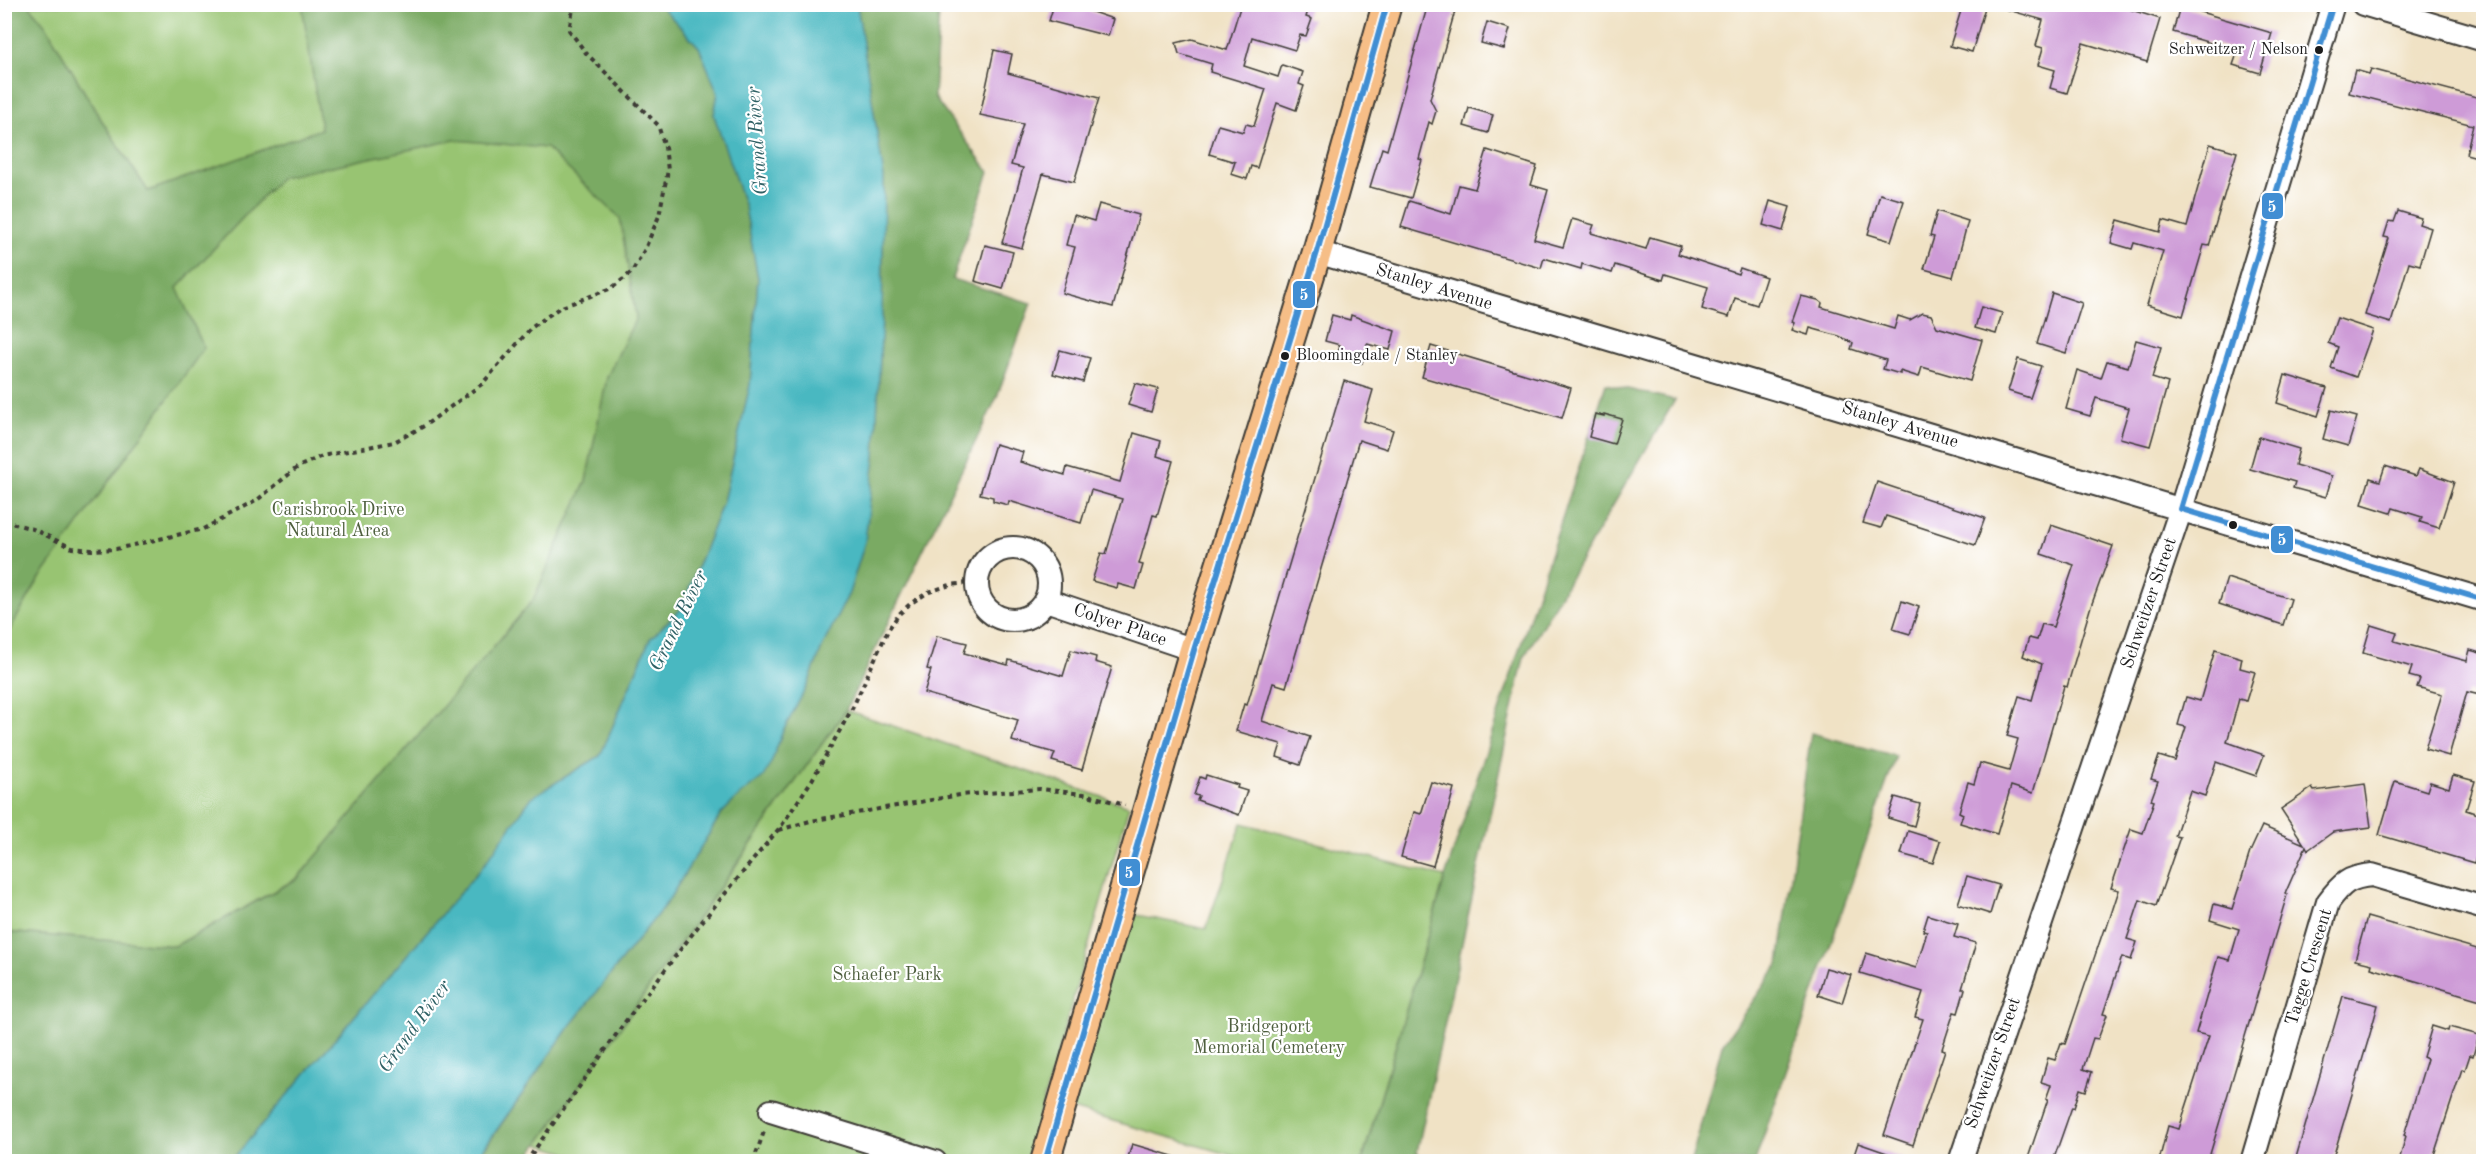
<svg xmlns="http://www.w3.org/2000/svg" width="2488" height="1166" font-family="'Old Standard TT',serif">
<rect width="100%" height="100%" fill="#fff"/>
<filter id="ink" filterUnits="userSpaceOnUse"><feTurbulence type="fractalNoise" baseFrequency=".0167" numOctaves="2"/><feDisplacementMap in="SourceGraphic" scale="12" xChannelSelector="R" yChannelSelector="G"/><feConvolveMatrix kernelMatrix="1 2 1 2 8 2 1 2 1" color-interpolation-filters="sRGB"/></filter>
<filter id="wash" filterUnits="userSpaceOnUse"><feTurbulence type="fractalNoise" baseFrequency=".008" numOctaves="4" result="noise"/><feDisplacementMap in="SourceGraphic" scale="24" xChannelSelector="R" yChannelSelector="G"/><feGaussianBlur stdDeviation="1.35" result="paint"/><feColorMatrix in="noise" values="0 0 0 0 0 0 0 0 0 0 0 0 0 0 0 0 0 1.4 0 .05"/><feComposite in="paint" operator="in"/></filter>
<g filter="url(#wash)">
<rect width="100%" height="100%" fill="#f0e2c5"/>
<!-- green -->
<g fill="#98c472" stroke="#5a7047" stroke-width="1.5">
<polygon points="4,5 660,5 714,115 745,207 750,385 296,879 175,946 5,932"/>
<polygon points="846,710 1129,806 1026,1161 595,1162 538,1144"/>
<polygon points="1242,823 1445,877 1362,1161 1251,1161 1065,1107 1122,912 1206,929"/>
</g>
<!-- forest -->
<g fill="#7aaa64" stroke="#4b6340" stroke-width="1.5">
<polygon points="5,5 29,5 46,26 95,110 148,191 321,129 302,5 660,5 699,47 718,93 714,115 745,207 758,278 750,385 723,502 681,609 650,639 600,756 532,797 483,866 231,1161 5,1161 5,932 175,946 297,879 533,600 586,481 607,377 636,318 620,218 546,148 455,140 281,177 177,288 204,348 38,581 5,638"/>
<polygon points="857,5 949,5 939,11 934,97 989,172 952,279 1031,303 997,397 846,710 526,1161 475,1162 569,1027 668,901 721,814 772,761 782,733 808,684 823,645 849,593 865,542 875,456 882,317 884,177"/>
<polygon points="1606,384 1675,400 1524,657 1417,1152 1423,1161 1362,1162 1445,877"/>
<polygon points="1811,733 1896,756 1755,1161 1691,1161 1722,1045 1779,964"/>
</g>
<!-- water -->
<polygon fill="#49b8c1" stroke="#326a6e" stroke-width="1.5" points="660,5 857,5 884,177 882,317 875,456 865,542 849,593 823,645 808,684 782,733 772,761 763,777 740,795 721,814 668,901 569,1027 475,1161 231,1161 483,866 532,797 600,756 650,639 681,609 723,502 750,385 758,278 745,207 714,115 718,93 699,47"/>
<g id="blocks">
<!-- building -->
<g fill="#ce9bd7">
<polygon points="1054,4 1069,4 1113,19 1108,36 1049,21"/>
<polygon points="1241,4 1310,4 1306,17 1312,19 1306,36 1300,35 1295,50 1252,37 1244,66 1278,77 1282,65 1303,72 1299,84 1304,86 1296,110 1277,103 1257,168 1251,166 1247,179 1231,174 1235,162 1209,154 1218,125 1243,132 1246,124 1254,126 1266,89 1210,72 1212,64 1179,54 1176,43 1192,39 1227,50"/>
<polygon points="1428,4 1457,4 1430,99 1436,111 1432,124 1429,122 1419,159 1422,160 1411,198 1370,187 1382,148 1387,150"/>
<polygon points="1963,4 1986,4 1972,52 1950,46"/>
<polygon points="2005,4 2086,4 2105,10 2106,4 2113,4 2160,19 2147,62 2083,43 2067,93 2050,88 2055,70 2038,65 2043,48 2036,46 2043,20 2005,9"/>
<polygon points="2180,6 2272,33 2260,73 2233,65 2238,51 2173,32"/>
<polygon points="1487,22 1510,29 1504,49 1481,43"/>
<polygon points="994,50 1012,54 1008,73 1099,98 1074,182 1043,174 1022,248 1002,243 1023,168 1011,165 1023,124 980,115"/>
<polygon points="2371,69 2484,99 2484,159 2466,154 2473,125 2349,93 2355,70 2369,74"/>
<polygon points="1469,108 1493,115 1488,133 1464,126"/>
<polygon points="2210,144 2237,152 2209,246 2204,245 2183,316 2147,305 2163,251 2134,243 2132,249 2111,243 2118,220 2160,232 2163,220 2187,227"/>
<polygon points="1487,150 1537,166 1531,185 1548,190 1534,239 1563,247 1572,219 1594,225 1591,233 1646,249 1650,237 1681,246 1678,254 1738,274 1740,268 1766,277 1757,305 1735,298 1729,317 1702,309 1708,287 1665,274 1663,280 1615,265 1612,273 1582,264 1581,269 1544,258 1541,268 1401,227 1409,201 1451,214 1459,185 1475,189"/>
<polygon points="1880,194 1904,201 1891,241 1868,234"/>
<polygon points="1770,201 1790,207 1783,231 1763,225"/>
<polygon points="1099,204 1139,215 1113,307 1062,293 1075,247 1066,245 1074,215 1094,221"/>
<polygon points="1937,211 1968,221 1953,277 1924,269 1934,237 1930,236"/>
<polygon points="2398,211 2421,218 2419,224 2431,228 2420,265 2409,262 2391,323 2365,315 2389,238 2384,237 2389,221 2394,222"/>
<polygon points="985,245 1013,252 1003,289 975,281"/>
<polygon points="2052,293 2082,303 2066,353 2037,344"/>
<polygon points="1801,296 1818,300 1822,303 1821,307 1894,329 1898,316 1910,320 1922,313 1931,315 1937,327 1982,340 1970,381 1922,367 1919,377 1900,371 1900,374 1883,369 1886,360 1851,349 1853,343 1839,336 1810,328 1808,335 1792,330 1795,323 1792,322"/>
<polygon points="1981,307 2002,313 1996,334 1975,328"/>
<polygon points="1332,315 1350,320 1351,315 1395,331 1390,350 1367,344 1362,363 1337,356 1340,345 1325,341"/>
<polygon points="2337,318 2373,330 2356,377 2331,368 2338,347 2328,343"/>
<polygon points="2136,340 2161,347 2152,378 2168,383 2150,446 2120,438 2129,408 2096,398 2090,416 2066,409 2077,370 2101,378 2107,361 2128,367"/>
<polygon points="1431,346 1571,388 1562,418 1422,377"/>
<polygon points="1060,350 1090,358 1083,382 1053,374"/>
<polygon points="2018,359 2041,366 2030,398 2008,391"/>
<polygon points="2285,375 2327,388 2318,416 2277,403"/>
<polygon points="1344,381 1373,390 1364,421 1393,430 1387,449 1359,440 1286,687 1273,683 1262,721 1310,737 1300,765 1277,757 1281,744 1236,731 1244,704 1247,705"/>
<polygon points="1135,383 1158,389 1151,412 1128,405"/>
<polygon points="2331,410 2357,417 2348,446 2323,439"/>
<polygon points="1595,414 1604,416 1604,414 1622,419 1614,444 1589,437"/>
<polygon points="1134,433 1161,441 1157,456 1173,461 1157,516 1153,515 1139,564 1143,565 1136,589 1118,584 1117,588 1092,581 1101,553 1106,554 1122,499 1091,490 1081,523 1009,501 1008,505 993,501 993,497 980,494 995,444 1023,452 1020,462 1065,475 1067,467 1120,482"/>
<polygon points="2259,437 2299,449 2295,465 2332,476 2326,497 2293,488 2295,482 2250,469"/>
<polygon points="2385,466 2416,476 2419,469 2454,482 2439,528 2420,522 2422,517 2393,508 2391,513 2362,504 2370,478 2380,481"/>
<polygon points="1877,482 1985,518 1975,545 1886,516 1881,528 1863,523"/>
<polygon points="2051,525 2113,546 2090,609 2067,687 2064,686 2033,793 2011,786 1997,834 1960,823 1963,814 1959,812 1968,782 1974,784 1980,763 2009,771 2018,739 2007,736 2019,696 2032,700 2042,664 2023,656 2029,638 2037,640 2042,624 2053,627 2074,565 2041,554"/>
<polygon points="2227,578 2291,599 2283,625 2219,604"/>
<polygon points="1902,601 1919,607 1910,634 1893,629"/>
<polygon points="2371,625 2397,633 2394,641 2467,661 2470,650 2484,654 2484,696 2467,692 2449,756 2425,749 2442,694 2417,687 2420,679 2409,676 2412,667 2363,653"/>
<polygon points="937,636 967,643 964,653 1008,665 1009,660 1063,676 1071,650 1096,657 1095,662 1112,667 1082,770 1052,761 1055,753 1012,741 1018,720 924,693 931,670 927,669"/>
<polygon points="2215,650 2242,658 2240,668 2255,672 2246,701 2239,699 2227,742 2264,755 2256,776 2216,762 2205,796 2190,791 2175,836 2180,837 2156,906 2140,900 2127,939 2137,942 2131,960 2122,957 2103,1014 2107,1015 2098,1039 2093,1038 2083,1069 2092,1072 2086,1091 2080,1089 2074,1108 2072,1107 2053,1161 2027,1161 2048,1099 2046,1099 2051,1085 2041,1082 2048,1058 2055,1060 2061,1043 2065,1044 2104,929 2106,930 2119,890 2111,888 2131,829 2143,833 2154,801 2151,800 2158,781 2151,779 2159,756 2175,761 2186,727 2178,725 2186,697 2200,701"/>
<polygon points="1206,775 1238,785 1237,788 1247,791 1239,815 1197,800 1199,796 1194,795 1200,777 1205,779"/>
<polygon points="2453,775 2475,781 2466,810 2484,816 2484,860 2476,857 2474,863 2379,835 2395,781 2427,791 2430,782 2449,788"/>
<polygon points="1431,782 1454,788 1433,866 1401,857 1414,812 1421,814"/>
<polygon points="2365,784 2371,827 2333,832 2308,850 2306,846 2285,894 2287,895 2208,1161 2159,1161 2168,1126 2179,1129 2209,1036 2196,1033 2218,957 2230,960 2239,929 2210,920 2214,904 2232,909 2250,852 2262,826 2304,844 2281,809 2312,788 2314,791"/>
<polygon points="1895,797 1920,804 1914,826 1888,818"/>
<polygon points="1908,831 1940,841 1933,863 1901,854"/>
<polygon points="1967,876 1999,885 1990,914 1958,904"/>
<polygon points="1928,915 1958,924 1954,937 1976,943 1962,989 1965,989 1958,1013 1954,1012 1942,1049 1945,1050 1913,1145 1884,1135 1923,1019 1915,1017 1923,992 1860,973 1866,953 1916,968 1927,932 1923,931"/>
<polygon points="2367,917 2484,951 2484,1001 2371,968 2372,964 2355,960"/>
<polygon points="1826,968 1851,975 1842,1003 1818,995"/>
<polygon points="2343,996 2378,1005 2370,1034 2332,1161 2295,1161"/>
<polygon points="2432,1026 2448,1031 2449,1027 2479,1035 2473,1056 2470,1055 2465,1070 2462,1069 2432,1161 2399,1161 2406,1136 2404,1135 2427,1059 2423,1057"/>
<polygon points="1858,1143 1904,1159 1903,1161 1852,1161"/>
<polygon points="1132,1144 1176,1157 1175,1161 1127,1161"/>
</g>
</g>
</g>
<g filter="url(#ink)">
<use href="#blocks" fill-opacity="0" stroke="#3c3a35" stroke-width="1.5"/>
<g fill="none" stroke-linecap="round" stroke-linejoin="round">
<!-- minor casing -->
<g stroke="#3c3a35" stroke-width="26">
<g id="minor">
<polyline points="2363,4 2484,40"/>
<polyline points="1317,252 2484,600"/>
<circle cx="1013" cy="584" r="36"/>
<polyline points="1046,600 1194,650"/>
<polyline points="771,1111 935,1162"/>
<polyline points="1960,1162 2181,509 2333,4"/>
<path d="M2252,1162L2328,902C2342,883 2349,877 2372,875L2484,908"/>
</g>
</g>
<!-- major casing -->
<g stroke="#3c3a35" stroke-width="32">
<polyline id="major" points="1045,1162 1194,650 1317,252 1387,4"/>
</g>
<!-- path -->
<g stroke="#3c3a35" stroke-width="4" stroke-dasharray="4.5 4.5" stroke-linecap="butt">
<polyline points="4,521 33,529 72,548 92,550 116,549 203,529 256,501 298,467 322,456 394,442 424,426 482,384 531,328 559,308 612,288 632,272 645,249 659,216 668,170 665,147 658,125 586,53 569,30 574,4"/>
<polyline points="779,830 810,821 960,795 1040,789 1084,794 1125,805"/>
<polyline points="526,1162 625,1022 700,924 782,825 812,780 853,707 888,630 899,614 911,603 929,592 950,585 977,582"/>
<polyline points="753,1162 765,1129"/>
</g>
<!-- minor -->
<use href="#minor" stroke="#fff" stroke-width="22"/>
<!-- major -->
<use href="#major" stroke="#f6be87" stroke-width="28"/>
<!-- bus-1 casing -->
<g stroke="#fff" stroke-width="10">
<g id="bus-1">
<polyline points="2333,4 2181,509 2484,600"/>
<polyline points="1045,1162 1194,650 1317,252 1387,4"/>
</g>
</g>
<!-- bus-1 -->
<use href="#bus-1" stroke="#418ed3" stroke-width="6"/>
</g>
</g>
<!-- markers -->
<g fill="#1c1c1c" stroke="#fff" stroke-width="2">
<circle cx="2319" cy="50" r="5"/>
<circle cx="1285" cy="356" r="5"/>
<circle cx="2233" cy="525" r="5"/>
</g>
<g text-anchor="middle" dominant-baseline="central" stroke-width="4.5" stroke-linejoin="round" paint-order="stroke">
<!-- bus labels -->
<g font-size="16" fill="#1c1c1c" stroke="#fff" text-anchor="end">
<text x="2308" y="50">Schweitzer / Nelson</text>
<text x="1296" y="356" text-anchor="start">Bloomingdale / Stanley</text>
</g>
<!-- street labels -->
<g font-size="18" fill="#1c1c1c" stroke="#fff">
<text transform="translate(1434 287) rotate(17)">Stanley Avenue</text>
<text transform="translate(1900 425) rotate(17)">Stanley Avenue</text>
<text transform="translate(2149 603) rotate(-71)">Schweitzer Street</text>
<text transform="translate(1120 625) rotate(19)">Colyer Place</text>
<text transform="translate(2309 967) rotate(-73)">Tagge Crescent</text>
<text transform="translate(1993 1063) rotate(-71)">Schweitzer Street</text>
</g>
<!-- park labels -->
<g font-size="18" fill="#4e5f3e" stroke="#fff">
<text x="338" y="510">Carisbrook Drive<tspan x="338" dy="21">Natural Area</tspan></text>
<text x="887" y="975">Schaefer Park</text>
<text x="1269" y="1027">Bridgeport<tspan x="1269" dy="21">Memorial Cemetery</tspan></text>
</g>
<!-- water labels -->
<g font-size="20" font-style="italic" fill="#306266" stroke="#fff">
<text transform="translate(758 141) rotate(-94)">Grand River</text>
<text transform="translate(679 621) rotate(-64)">Grand River</text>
<text transform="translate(415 1027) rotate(-54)">Grand River</text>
</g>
</g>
<g stroke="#fff" stroke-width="2">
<rect x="2261" y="192" width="23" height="28" rx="6" fill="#418ed3"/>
<rect x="1292" y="280" width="24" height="29" rx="6" fill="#418ed3"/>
<rect x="2270" y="525" width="24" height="29" rx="6" fill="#418ed3"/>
<rect x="1118" y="858" width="23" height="29" rx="6" fill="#418ed3"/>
</g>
<g font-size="16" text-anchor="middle" font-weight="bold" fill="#fff">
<text x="2272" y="212">5</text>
<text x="1304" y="300">5</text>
<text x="2282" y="545">5</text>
<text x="1129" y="878">5</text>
</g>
<!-- margin -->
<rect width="2488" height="1166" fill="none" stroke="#fff" stroke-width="24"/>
</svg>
